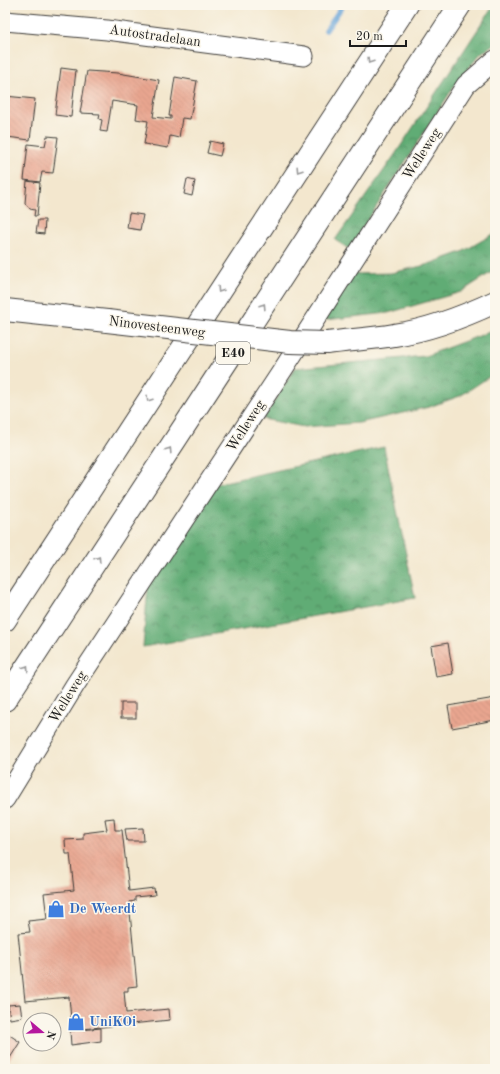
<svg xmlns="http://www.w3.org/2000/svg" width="500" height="1074" font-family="'Old Standard TT',serif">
<defs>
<pattern id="forest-crowns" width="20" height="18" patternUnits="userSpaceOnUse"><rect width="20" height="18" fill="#60ac75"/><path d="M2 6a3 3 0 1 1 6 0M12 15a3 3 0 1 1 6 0" fill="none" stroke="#4e8b5f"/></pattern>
<pattern id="building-back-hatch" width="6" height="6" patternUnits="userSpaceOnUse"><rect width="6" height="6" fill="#e9a690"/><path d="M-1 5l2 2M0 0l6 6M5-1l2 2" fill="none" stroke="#c78e7c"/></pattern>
</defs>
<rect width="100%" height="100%" fill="#fbf7ec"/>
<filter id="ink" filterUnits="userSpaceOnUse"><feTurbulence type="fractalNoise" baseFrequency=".025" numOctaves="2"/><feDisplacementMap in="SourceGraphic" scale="8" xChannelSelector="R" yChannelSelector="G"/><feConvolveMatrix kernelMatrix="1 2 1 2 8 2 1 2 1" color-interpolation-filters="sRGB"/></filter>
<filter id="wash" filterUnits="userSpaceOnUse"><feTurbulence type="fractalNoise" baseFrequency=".012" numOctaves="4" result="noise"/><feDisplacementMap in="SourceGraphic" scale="16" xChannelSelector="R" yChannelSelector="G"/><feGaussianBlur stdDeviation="0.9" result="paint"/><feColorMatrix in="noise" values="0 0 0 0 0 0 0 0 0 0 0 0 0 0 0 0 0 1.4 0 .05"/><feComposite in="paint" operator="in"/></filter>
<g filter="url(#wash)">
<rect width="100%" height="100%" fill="#f3e7ce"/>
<!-- forest -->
<g fill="url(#forest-crowns)" stroke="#3e6448">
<polygon points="494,5 495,5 495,44 481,53 453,88 349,249 335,240 394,156"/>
<polygon points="495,233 495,270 461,292 388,313 325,320 353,274 391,273 426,265 462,252"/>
<polygon points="495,330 495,373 460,396 429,407 359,423 304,427 263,419 295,368 425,356"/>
<polygon points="384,447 415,598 143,647 148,585 215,484"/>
</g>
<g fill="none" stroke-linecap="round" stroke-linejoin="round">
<!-- stream -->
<polyline stroke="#67a4d8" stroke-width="5.5" points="326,30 343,5"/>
</g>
<g id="blocks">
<!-- building -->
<g fill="url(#building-back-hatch)">
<polygon points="61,68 76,70 71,117 55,115"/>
<polygon points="87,71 118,73 159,80 153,117 171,119 171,116 169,116 175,77 197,81 190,119 182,118 179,138 170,136 168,148 144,144 148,121 136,119 138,105 112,101 107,132 100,131 102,120 99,119 100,114 80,113"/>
<polygon points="5,96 35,99 30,140 7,137 8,131 5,131"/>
<polygon points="47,136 58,137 53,173 42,172 40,182 24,180 28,144 45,146"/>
<polygon points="210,141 223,144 220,156 207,153"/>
<polygon points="187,179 195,181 192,196 184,194"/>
<polygon points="27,181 40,183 37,216 34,216 35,210 30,209 25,203"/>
<polygon points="129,213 143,215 140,230 127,228"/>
<polygon points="38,220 45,220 44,234 36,233"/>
<polygon points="448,643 453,674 436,677 431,646"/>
<polygon points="495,698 495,720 452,728 448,706"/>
<rect x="121" y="703" width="15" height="15"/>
<polygon points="114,818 115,830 122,830 129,891 154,888 155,895 135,897 135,901 129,902 137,986 128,987 128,991 124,991 126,1013 169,1009 170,1020 72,1030 69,997 25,1001 18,933 30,932 28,921 47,919 44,893 74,890 70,854 66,854 65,840 83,839 83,833 107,830 105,819"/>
<polygon points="143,828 144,841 127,841 125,829"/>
<polygon points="20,1004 22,1017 10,1019 8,1005"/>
<polygon points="101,1028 101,1041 71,1045 70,1031"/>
<polygon points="5,1032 20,1042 5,1066"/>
</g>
</g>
</g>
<g filter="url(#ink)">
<use href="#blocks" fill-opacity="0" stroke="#3c3a37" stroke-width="1"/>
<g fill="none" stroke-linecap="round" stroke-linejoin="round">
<!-- street casing -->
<g stroke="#3c3a37" stroke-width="21">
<g id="street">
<polyline points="5,21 107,30 304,56"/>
<polyline points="5,799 75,685 282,371 466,85 495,60"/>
</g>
</g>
<!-- secondary casing -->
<g stroke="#3c3a37" stroke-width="24">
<g id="secondary">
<polyline points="5,310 107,321"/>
<path d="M327,343C349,340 371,339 394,335C429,330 463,317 495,302"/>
</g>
</g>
<!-- highway casing -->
<g stroke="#3c3a37" stroke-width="24">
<g id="highway">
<polyline points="5,620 407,5"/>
<polyline points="5,700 460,5"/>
</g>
</g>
<!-- street -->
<use href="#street" stroke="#fff" stroke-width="19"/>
<!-- secondary -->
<use href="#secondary" stroke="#fff" stroke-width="22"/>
<!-- highway -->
<use href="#highway" stroke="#fff" stroke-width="22"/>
<!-- secondary-bridge casing -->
<g stroke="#3c3a37" stroke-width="24" stroke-linecap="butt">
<polyline id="secondary-bridge" points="107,321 290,342 327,343"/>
</g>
<!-- secondary-bridge -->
<use href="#secondary-bridge" stroke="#fff" stroke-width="22"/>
</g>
<!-- one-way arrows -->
<defs><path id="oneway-chevron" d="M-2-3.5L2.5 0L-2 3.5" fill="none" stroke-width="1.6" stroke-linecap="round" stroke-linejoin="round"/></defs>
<g stroke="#999">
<use href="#oneway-chevron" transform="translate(370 61) rotate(123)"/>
<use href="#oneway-chevron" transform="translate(299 170) rotate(123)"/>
<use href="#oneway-chevron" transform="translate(220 290) rotate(123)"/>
<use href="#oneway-chevron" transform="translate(263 306) rotate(-57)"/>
<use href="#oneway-chevron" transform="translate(149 399) rotate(123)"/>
<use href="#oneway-chevron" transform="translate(169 450) rotate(-57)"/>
<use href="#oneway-chevron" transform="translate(98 559) rotate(-57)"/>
<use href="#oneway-chevron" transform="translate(26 668) rotate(-57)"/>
</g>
</g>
<!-- icons -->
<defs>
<g id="shop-bare" transform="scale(1.38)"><path d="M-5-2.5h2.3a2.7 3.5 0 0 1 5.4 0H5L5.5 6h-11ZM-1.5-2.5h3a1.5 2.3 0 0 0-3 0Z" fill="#3f7fe0" stroke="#fbf7ec" stroke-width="2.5" paint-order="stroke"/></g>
</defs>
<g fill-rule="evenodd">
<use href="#shop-bare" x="56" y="909"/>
<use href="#shop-bare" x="76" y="1022"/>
</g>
<g text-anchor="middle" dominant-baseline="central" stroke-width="3" stroke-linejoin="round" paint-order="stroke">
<!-- shield labels -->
<rect fill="#fbf7ec" stroke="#5f5e5a" stroke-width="1" x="216" y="342" width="34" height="22" rx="3"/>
<g font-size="13" font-weight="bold" fill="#1c1c1c">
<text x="233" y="353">E40</text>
</g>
<!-- street labels -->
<g font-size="14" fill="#1c1c1c" stroke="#fbf7ec">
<text transform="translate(155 36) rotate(8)">Autostradelaan</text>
<text transform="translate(422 154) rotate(-57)">Welleweg</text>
<text transform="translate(157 327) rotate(7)">Ninovesteenweg</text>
<text transform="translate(246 426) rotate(-57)">Welleweg</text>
<text transform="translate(68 697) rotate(-58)">Welleweg</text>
</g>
<!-- shop labels -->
<g font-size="14" font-weight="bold" fill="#366cbe" stroke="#fbf7ec" text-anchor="start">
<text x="69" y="909">De Weerdt</text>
<text x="89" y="1022">UniKOi</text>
</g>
</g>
<!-- margin -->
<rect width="500" height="1074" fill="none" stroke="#fbf7ec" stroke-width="20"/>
<!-- north arrow -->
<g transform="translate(42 1032) rotate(109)"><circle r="19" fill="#fbf7ec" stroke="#a29f99"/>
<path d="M0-3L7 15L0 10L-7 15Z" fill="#b5179e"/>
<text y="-6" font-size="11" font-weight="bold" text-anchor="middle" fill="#1c1c1c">N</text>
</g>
<!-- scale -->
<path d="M350 40v6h56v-6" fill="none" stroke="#1c1c1c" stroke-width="2"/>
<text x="356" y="40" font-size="12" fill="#1c1c1c" stroke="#fbf7ec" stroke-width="3" paint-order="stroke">20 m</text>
</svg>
